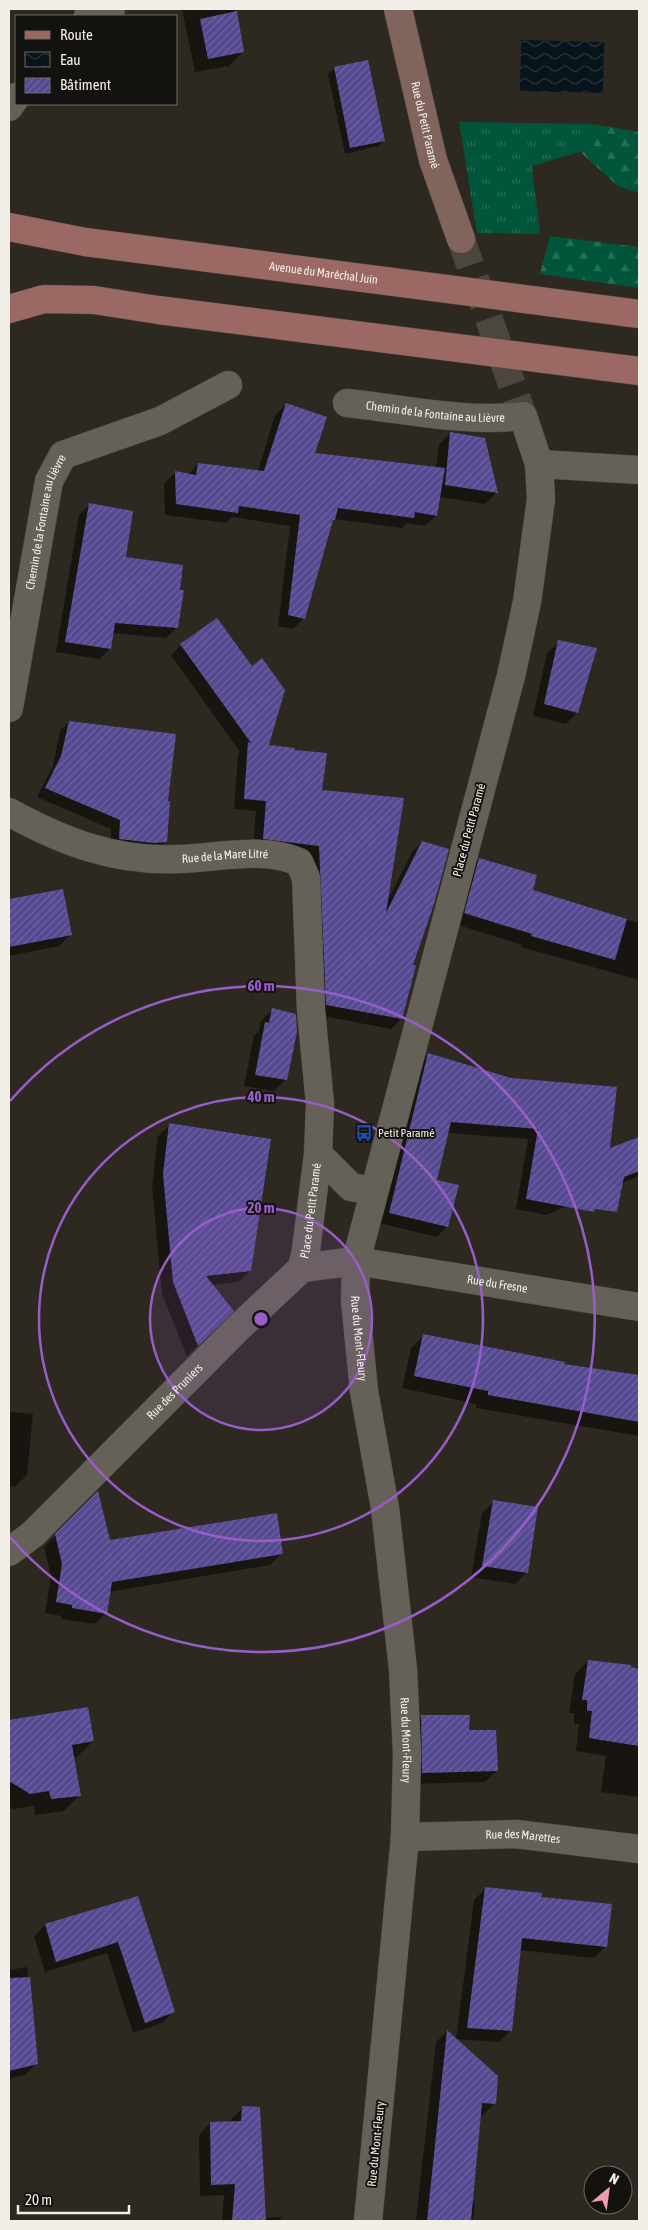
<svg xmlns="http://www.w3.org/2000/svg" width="648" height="2230" font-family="'Asap Condensed',sans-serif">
<defs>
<pattern id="grass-tufts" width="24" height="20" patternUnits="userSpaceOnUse" patternTransform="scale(1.25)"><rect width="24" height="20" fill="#01553b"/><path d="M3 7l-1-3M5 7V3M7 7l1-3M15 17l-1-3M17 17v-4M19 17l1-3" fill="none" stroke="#266e57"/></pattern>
<pattern id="forest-firs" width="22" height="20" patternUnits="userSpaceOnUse" patternTransform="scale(1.25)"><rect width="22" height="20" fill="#01553b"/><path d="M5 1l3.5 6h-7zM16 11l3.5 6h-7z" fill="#266e57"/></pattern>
<pattern id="water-waves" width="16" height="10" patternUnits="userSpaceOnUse" patternTransform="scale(1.25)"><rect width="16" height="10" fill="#07141b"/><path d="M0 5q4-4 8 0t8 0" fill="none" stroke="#2c363c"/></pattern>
<pattern id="building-hatch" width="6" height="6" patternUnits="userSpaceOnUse" patternTransform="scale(1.25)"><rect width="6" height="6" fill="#554991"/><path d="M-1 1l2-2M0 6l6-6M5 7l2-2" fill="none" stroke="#6e64a0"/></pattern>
</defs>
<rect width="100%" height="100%" fill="#2d2921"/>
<!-- grass -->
<polygon fill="url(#grass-tufts)" points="459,122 593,124 580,152 532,166 540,234 477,233"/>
<!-- forest -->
<g fill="url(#forest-firs)">
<polygon points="593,124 639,132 639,193 618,186 580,152"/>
<polygon points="550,236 639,247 639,288 540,274"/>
</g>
<!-- water -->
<polygon fill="url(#water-waves)" points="521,40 604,42 603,93 520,91"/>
<!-- shadow -->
<g fill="#0007">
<polygon points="182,9 235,9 243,52 229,66 195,72"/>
<polygon points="334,68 384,141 378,146 345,154 328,74"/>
<polygon points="286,404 313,454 436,469 439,445 450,433 484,439 496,493 485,504 439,497 436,516 425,526 407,523 402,528 334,519 330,523 304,618 293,629 278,626 290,526 232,517 226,523 165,515 164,483 175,473 188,475 198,464 258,471 275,415"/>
<polygon points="89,505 124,558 177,627 166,638 112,633 110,649 99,659 56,652 79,515"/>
<polygon points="559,642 595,649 577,713 566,724 533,716 547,653"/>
<polygon points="181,645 268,746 320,791 387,902 412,852 422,842 411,966 401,1019 391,1029 317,1015 309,856 253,848 256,811 234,809 238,754 240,752 171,655"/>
<polygon points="69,722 167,802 166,841 157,850 111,848 111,829 37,797 53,766 60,731"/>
<polygon points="479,859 531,891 639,923 639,980 521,947 522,945 455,924 469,870"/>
<polygon points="62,890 71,934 59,946 9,956 9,900"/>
<polygon points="272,1010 286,1079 274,1091 244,1086 254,1035 259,1031 261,1021"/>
<polygon points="429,1054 510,1079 609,1150 639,1138 639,1176 546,1215 516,1209 528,1139 447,1133 436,1181 447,1226 437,1237 379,1223 418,1065"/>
<polygon points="170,1125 250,1271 238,1282 212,1285 232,1311 187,1356 162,1294 152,1186 158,1136"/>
<polygon points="423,1336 563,1365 639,1376 639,1436 476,1408 476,1404 402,1388 411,1348"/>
<polygon points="9,1412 33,1414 27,1475 15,1487 9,1486"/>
<polygon points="97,1494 109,1542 281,1554 270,1565 109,1592 106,1613 95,1624 61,1619 61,1616 45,1613 51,1576 44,1547"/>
<polygon points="494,1502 527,1572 515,1584 471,1577 482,1513"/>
<polygon points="588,1661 639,1670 639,1797 601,1792 606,1756 576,1751 579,1724 574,1724 574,1713 569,1713 575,1674"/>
<polygon points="87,1709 93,1741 77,1757 73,1758 80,1795 64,1811 35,1815 34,1806 13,1809 9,1806 9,1721"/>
<polygon points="421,1717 497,1771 485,1782 411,1784 410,1728"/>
<polygon points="486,1888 540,1898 606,1946 594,1958 519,1950 510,2031 499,2042 456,2039 474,1900"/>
<polygon points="137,1897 174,2011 162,2023 133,2033 107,1953 45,1972 34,1936 45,1925"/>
<polygon points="27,1967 37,2063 26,2074 9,2079 9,1970"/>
<polygon points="447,2031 495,2103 483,2115 480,2115 472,2202 475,2202 473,2221 416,2221 436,2042"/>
<polygon points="243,2108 264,2218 281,2217 281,2221 222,2221 224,2195 200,2196 199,2135 210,2123 231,2122 231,2119"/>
</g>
<!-- building -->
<g fill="url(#building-hatch)">
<polygon points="237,11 244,52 208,59 200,19"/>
<polygon points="368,60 385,141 350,148 334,67"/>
<polygon points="286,403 327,417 315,453 445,468 437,516 415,512 414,518 338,508 335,520 333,520 305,619 288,615 300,515 239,506 238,513 176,504 175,471 196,475 198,463 264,471"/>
<polygon points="450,432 485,438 498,493 445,485"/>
<polygon points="89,503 133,511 126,557 183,565 180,590 184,590 178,628 115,623 111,649 65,642"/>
<polygon points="217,618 252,666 262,658 285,690 269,745 295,748 294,750 327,753 322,790 404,798 386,913 422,841 449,849 434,904 413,965 416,966 402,1019 326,1005 319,846 263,839 266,801 244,799 248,742 251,743 180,644"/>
<polygon points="558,640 597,648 578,713 544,704"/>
<polygon points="69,721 176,734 168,801 170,801 167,842 154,843 119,839 120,820 45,788 61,756"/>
<polygon points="479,858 537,875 533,890 627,919 615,960 531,936 532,934 464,913"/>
<polygon points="63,889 72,935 9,947 9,899"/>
<polygon points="272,1008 296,1014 297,1032 287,1080 255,1075 265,1022 269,1023"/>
<polygon points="428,1053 511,1078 617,1087 610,1148 639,1137 639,1171 624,1177 617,1212 595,1209 594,1212 526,1199 538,1129 451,1122 437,1180 459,1185 448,1227 389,1213"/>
<polygon points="169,1123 271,1139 251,1271 206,1276 234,1311 198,1346 173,1282 163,1174"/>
<polygon points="423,1334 565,1362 564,1364 639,1375 639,1422 488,1395 488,1391 414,1376"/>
<polygon points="98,1491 110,1540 277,1513 283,1554 112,1582 107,1614 72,1608 72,1605 56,1602 62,1564 55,1534"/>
<polygon points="493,1500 538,1507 528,1573 482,1566"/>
<polygon points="588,1660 631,1665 631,1667 639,1669 639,1746 589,1738 592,1711 587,1711 587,1700 582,1700"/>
<polygon points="88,1707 94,1741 72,1745 81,1796 51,1799 49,1791 30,1794 9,1781 9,1720"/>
<polygon points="421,1715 470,1715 469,1730 496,1730 498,1771 422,1773"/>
<polygon points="485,1887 542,1893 541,1897 612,1904 607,1947 522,1938 512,2031 467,2028"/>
<polygon points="138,1896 175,2012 145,2023 118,1942 56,1962 45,1924"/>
<polygon points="30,1977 38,2064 9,2071 9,1978"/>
<polygon points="447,2030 498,2076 496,2104 482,2103 471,2221 427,2221"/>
<polygon points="242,2106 260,2107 266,2221 232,2221 235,2184 211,2185 210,2122 241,2121"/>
</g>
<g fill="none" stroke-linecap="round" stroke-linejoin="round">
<!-- street-tunnel -->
<polyline stroke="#4b473f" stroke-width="28" stroke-dasharray="28 14" stroke-linecap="butt" points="461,239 523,416"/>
<!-- street casing -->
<g stroke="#4b4740" stroke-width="29">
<g id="street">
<polyline points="88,16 111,9"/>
<polyline points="9,107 16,97"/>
<path id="s1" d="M347,403C404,409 465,423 523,416L539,464L541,499L527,602L511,676L356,1261L355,1300L364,1391L385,1508L403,1669L407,1754L405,1837L368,2221"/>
<polyline points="539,464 639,470"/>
<path id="s2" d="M9,708L49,481L63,455L160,421L228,385"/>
<path id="s3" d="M9,812C63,842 116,862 179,859C218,858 262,846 299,862L306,878L311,1010L320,1104L318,1154L351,1187L373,1191"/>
<path id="s4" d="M302,1268L306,1250L318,1154"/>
<path id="s5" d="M9,1552L33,1534L237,1329L302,1268L356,1261L639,1307"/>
<path id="s6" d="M405,1837L516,1834L639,1849"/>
</g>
</g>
<!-- secondary casing -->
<g stroke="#4b4740" stroke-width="29">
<g id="secondary">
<path id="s7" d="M398,9L433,160L461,239"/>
</g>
</g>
<!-- primary casing -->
<g stroke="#4b4740" stroke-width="29">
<g id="primary">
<path id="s8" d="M9,227L85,242L639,314"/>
<polyline points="9,309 44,299 94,300 158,310 639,371"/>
</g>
</g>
<!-- street -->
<use href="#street" stroke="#666158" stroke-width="28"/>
<!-- secondary -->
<use href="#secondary" stroke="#81655d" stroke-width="28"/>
<!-- primary -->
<use href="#primary" stroke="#9c6863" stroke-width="28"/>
</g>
<!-- distance rings -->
<circle cx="261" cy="1319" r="111" fill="#995dca" fill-opacity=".12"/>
<g fill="none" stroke="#995dca" stroke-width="2.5">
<circle cx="261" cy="1319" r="111"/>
<circle cx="261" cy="1319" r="222"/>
<path d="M10 1101A333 333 0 1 1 10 1537"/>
</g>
<!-- icons -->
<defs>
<g id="bus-bare" transform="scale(1.35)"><path d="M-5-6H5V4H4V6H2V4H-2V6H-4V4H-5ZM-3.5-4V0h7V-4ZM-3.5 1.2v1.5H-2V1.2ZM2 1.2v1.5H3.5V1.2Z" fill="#1a4fb4" stroke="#14120e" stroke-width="2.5" paint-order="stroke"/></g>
</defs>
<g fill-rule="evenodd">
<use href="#bus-bare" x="364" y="1133"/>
</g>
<g text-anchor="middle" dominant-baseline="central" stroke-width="4" stroke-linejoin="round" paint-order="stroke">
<!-- street labels -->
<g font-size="12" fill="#f2efe9" stroke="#14120e">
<text stroke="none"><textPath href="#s7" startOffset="119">Rue du Petit Paramé</textPath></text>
<text stroke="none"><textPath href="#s8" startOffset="318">Avenue du Maréchal Juin</textPath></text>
<text stroke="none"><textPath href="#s1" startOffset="89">Chemin de la Fontaine au Lièvre</textPath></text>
<text stroke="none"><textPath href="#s2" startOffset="190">Chemin de la Fontaine au Lièvre</textPath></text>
<text transform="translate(469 830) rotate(-75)">Place du Petit Paramé</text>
<text stroke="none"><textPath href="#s3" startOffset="225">Rue de la Mare Litré</textPath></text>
<text stroke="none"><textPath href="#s4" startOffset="58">Place du Petit Paramé</textPath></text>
<text stroke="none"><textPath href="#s5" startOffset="606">Rue du Fresne</textPath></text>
<text stroke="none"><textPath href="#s1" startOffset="1125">Rue du Mont-Fleury</textPath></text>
<text stroke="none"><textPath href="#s5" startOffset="231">Rue des Pruniers</textPath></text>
<text stroke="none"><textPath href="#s1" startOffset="1530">Rue du Mont-Fleury</textPath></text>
<text stroke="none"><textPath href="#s6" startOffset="118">Rue des Marettes</textPath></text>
<text transform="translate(376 2144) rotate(-84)">Rue du Mont-Fleury</text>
</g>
<!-- poi labels -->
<g font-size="12" fill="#f2efe9" stroke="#14120e" text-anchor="start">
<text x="378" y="1133">Petit Paramé</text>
</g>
</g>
<circle cx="261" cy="1319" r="8" fill="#995dca" stroke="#14120e" stroke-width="2.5"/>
<g font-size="15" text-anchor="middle" font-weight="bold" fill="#995dca" stroke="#14120e" stroke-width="4" stroke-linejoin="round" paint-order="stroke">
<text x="261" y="991">60 m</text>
<text x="261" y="1102">40 m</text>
<text x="261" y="1213">20 m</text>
</g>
<!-- border -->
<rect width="648" height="2230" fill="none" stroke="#f2efe9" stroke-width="20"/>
<!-- legend -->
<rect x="15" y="15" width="162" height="90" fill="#14120e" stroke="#6d6a66"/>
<rect x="25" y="31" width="25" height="8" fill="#9c6863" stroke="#6d6a66"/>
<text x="60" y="40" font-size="15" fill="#f2efe9">Route</text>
<rect x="25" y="52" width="25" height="15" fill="url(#water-waves)" stroke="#6d6a66"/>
<text x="60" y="65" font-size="15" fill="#f2efe9">Eau</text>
<rect x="25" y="78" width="25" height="15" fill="url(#building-hatch)" stroke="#6d6a66"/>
<text x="60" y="90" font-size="15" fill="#f2efe9">Bâtiment</text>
<!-- north arrow -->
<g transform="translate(608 2190) rotate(29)"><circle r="24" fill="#14120e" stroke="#6d6a66"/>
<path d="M0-4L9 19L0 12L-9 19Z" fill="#f09ab5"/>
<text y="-8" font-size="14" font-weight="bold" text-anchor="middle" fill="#f2efe9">N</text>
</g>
<!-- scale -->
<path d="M18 2205v8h111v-8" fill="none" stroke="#f2efe9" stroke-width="2.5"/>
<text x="25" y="2205" font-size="15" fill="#f2efe9" stroke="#14120e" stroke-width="4" paint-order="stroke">20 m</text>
</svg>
